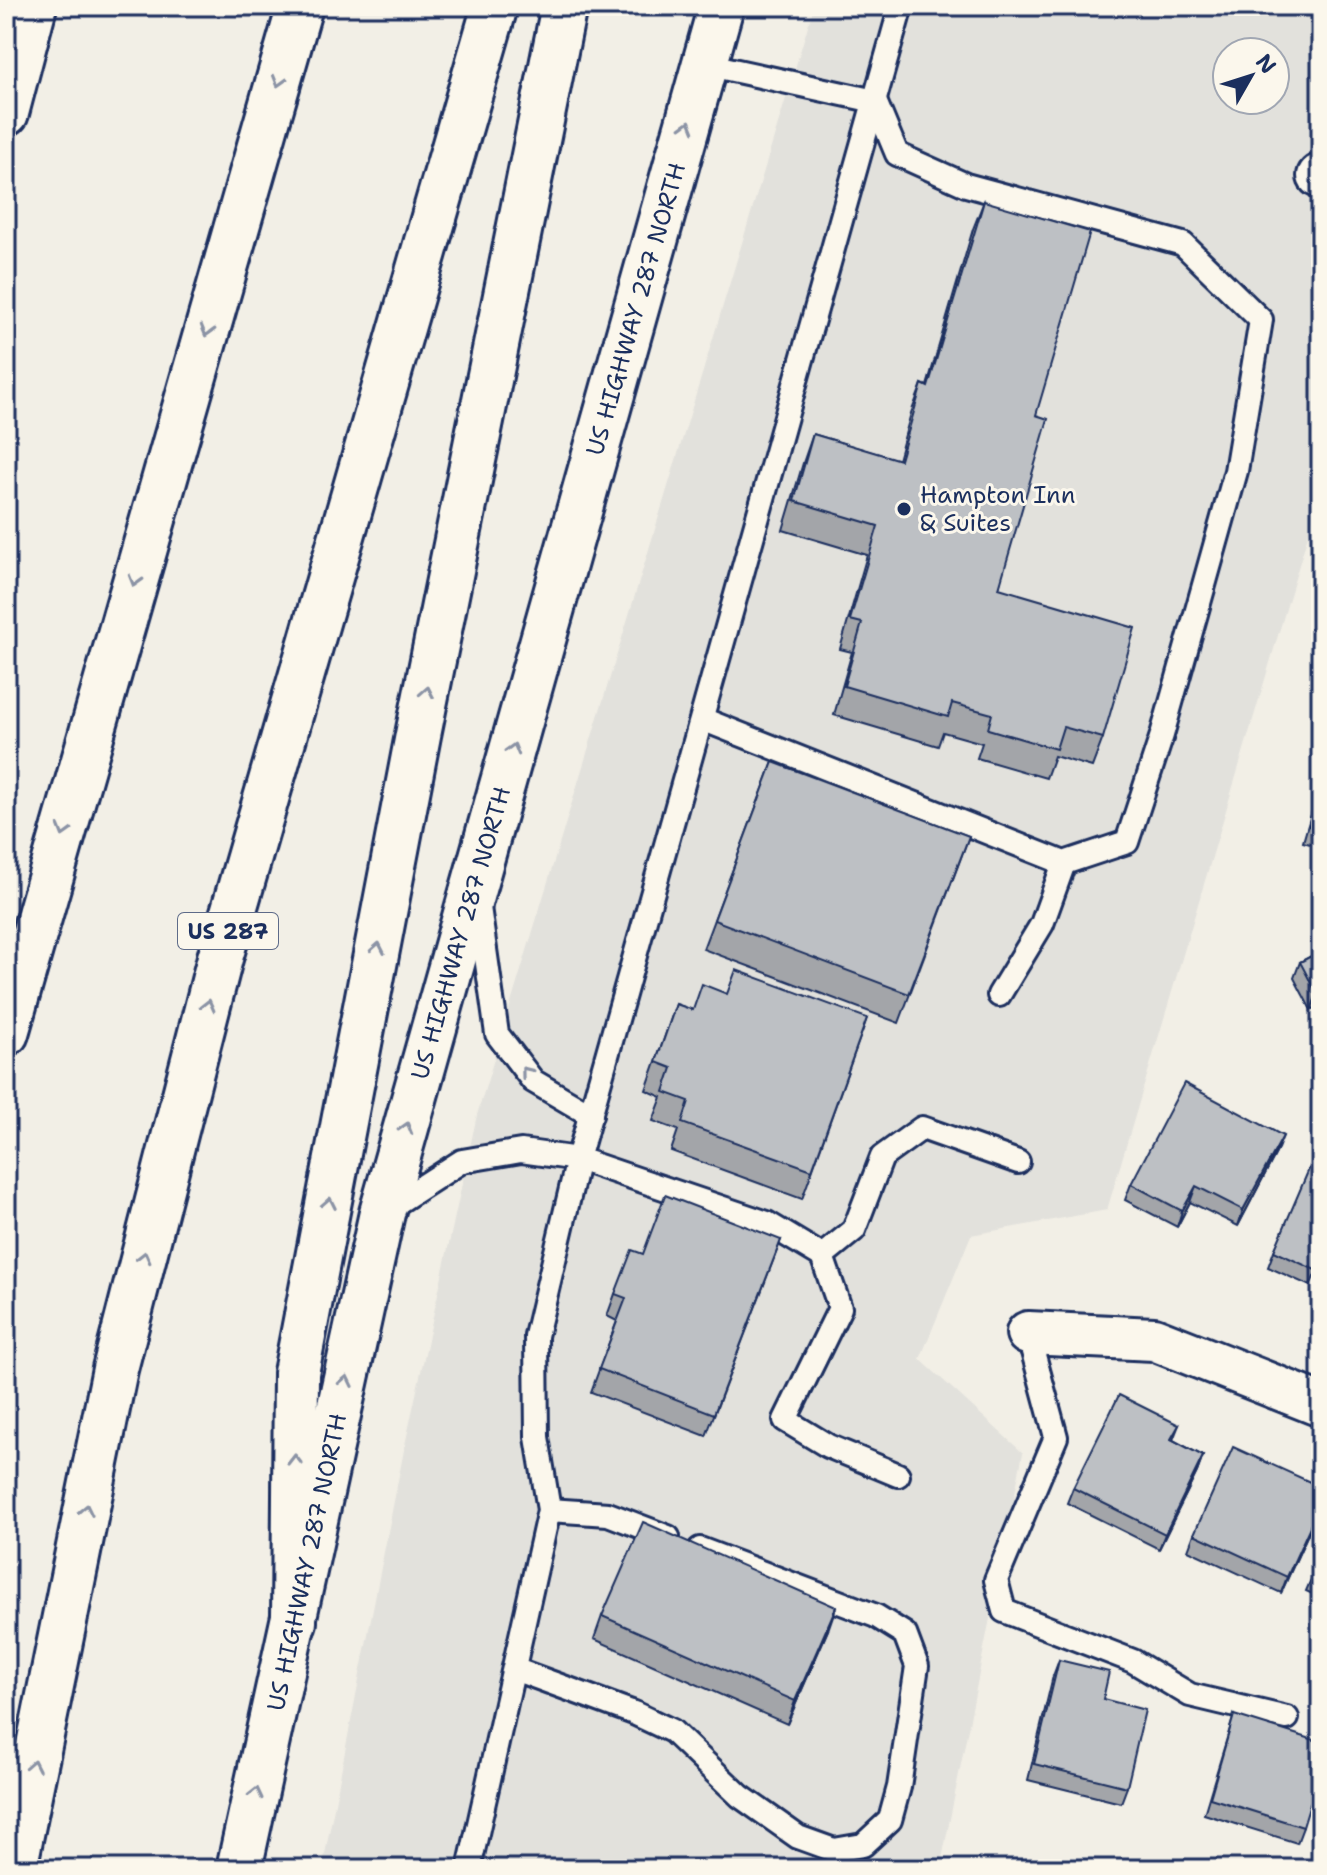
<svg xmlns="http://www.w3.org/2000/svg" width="1327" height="1875" font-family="'Shantell Sans',sans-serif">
<rect width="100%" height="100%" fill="#f2efe6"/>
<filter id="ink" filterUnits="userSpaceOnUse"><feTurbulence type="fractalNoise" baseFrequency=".0125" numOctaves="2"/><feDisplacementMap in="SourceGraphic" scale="16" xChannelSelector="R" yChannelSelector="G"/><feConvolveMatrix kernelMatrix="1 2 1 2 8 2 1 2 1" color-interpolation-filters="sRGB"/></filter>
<g filter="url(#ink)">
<!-- built -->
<path fill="#e2e1dc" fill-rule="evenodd" d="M814,6H1321V491L1107,1210L971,1235L920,1359L1023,1453L940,1869H322L405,1445L477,1115ZM1227,52H1275V100H1227Z"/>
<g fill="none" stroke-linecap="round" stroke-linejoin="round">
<!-- lane casing -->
<g stroke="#1b2f5e" stroke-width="28">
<g id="lane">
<polyline points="702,719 1064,863 1127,842 1162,735 1236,471 1261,320 1183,244 966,185 897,154 875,101 705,64"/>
<polyline points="479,907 497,1034 533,1081 591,1115"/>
<polyline points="999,995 1042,924 1064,863"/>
<polyline points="386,1210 462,1161 521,1151 578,1159 767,1223 822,1256 854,1230 882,1157 922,1128 1018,1162"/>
<polyline points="822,1256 840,1308 785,1420 828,1446 898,1475"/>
<polyline points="1028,1333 1056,1437 996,1580 1004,1611 1133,1661 1190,1695 1287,1718"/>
<polyline points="549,1510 608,1514 668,1537"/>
<polyline points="514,1669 634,1713 672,1731 740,1796 798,1837 834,1850 863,1845 890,1820 899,1787 917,1666 905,1634 876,1616 700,1549"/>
<polyline points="469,1869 549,1510 537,1437 536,1336 578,1159 901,6"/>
</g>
</g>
<!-- street casing -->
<g stroke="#1b2f5e" stroke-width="48">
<g id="street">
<polyline points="1319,176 1321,176"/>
<polyline points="1028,1333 1154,1339 1321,1405"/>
</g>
</g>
<!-- secondary casing -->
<g stroke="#1b2f5e" stroke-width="50">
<g id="secondary">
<polyline points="6,113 34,6"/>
<polyline points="239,1869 382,1213 721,6"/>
</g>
</g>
<!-- highway casing -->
<g stroke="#1b2f5e" stroke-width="50">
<g id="highway">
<polyline points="6,1033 300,6"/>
<polyline points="294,1622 296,1373 418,735 564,6"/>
<polyline points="14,1869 115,1369 220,958 495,6"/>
</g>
</g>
<!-- lane -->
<use href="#lane" stroke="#fbf7ec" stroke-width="22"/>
<!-- street -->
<use href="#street" stroke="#fbf7ec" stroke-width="42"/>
<!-- secondary -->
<use href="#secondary" stroke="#fbf7ec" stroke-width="44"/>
<!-- highway -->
<use href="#highway" stroke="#fbf7ec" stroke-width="44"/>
</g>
<!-- wall -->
<g fill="#a3a5a9" stroke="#1b2f5e" stroke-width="2">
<polygon points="984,201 1036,415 999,588 1103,738 1092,767 1054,756 1046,778 977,758 982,743 943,732 938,746 834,715 852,652 840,649 867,555 783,530 803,463 813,434 898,460 911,413 922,384 927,386 973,229"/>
<polygon points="773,762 969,836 899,1023 703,949"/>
<polygon points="1321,780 1321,847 1303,842"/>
<polygon points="1321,951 1321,1005 1311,1010 1294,978 1300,962"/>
<polygon points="727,994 867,1018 802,1199 671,1151 678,1130 653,1121 662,1097 646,1090 676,1004 693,1010"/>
<polygon points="1277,1151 1238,1226 1190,1202 1177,1227 1125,1200 1131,1184"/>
<polygon points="1321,1157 1321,1261 1310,1286 1268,1267 1274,1251"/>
<polygon points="781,1240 706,1436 591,1392 617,1321 607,1316 615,1294 643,1254"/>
<polygon points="1179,1425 1173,1440 1203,1456 1197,1472 1159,1549 1067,1503 1073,1488"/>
<polygon points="1321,1505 1281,1593 1188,1550 1194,1534"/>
<polygon points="1321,1556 1321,1598 1306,1591"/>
<polygon points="602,1616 828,1630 787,1724 594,1639"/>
<polygon points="1059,1660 1103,1699 1127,1787 1121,1803 1028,1780 1053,1676"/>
<polygon points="1234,1715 1303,1827 1297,1843 1204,1814"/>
</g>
<!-- shaded-wall -->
<g fill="#848689" stroke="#1b2f5e" stroke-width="2">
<polygon points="1321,992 1321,1005 1311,1010 1317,994"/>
<polygon points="1283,1136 1277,1151 1238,1226 1243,1210"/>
<polygon points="1196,1186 1190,1202 1177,1227 1182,1211"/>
<polygon points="1203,1456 1197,1472 1159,1549 1165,1534"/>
<polygon points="1321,1502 1321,1505 1281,1593 1287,1577"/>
<polygon points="836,1607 828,1630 787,1724 795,1701"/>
</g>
<!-- building -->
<g fill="#bdc0c4" stroke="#1b2f5e" stroke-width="2">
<polygon points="984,201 1090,232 1036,415 1048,419 999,588 1135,628 1103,738 1063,727 1056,749 988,729 992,714 952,703 948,717 844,686 862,623 850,620 878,526 794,501 813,434 900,460 922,384 928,387"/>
<polygon points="773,762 969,836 909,994 714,920"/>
<polygon points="1321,784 1321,830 1309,826"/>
<polygon points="1321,951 1321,992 1317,994 1300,962"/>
<polygon points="736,970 867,1018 812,1170 682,1123 689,1101 664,1092 672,1068 656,1062 676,1004 693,1010 702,984 727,994"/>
<polygon points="1184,1083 1283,1136 1243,1210 1196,1186 1182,1211 1131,1184"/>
<polygon points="1315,1155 1321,1157 1321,1257 1315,1270 1274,1251"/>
<polygon points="665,1195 781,1240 714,1414 599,1369 626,1298 615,1294 632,1250 643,1254"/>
<polygon points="1119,1395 1179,1425 1171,1439 1203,1456 1165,1534 1073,1488"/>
<polygon points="1233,1447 1321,1487 1321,1502 1287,1577 1194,1534"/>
<polygon points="643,1522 836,1607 795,1701 602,1616"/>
<polygon points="1321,1556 1321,1580 1312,1576"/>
<polygon points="1059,1660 1109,1672 1103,1699 1145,1710 1127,1787 1034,1764"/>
<polygon points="1234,1715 1321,1742 1321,1768 1303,1827 1210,1798"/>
</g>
<!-- one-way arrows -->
<defs><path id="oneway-chevron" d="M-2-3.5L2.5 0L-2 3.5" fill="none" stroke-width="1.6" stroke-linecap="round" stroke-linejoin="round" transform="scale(2)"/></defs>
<g stroke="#8b93a5">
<use href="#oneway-chevron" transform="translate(279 81) rotate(106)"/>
<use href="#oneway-chevron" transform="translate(688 126) rotate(-74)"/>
<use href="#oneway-chevron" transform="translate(207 331) rotate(106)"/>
<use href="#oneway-chevron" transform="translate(135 581) rotate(106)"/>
<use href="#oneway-chevron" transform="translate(427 692) rotate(-79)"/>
<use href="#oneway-chevron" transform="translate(513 749) rotate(-74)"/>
<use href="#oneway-chevron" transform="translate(64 831) rotate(106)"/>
<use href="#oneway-chevron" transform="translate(378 948) rotate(-79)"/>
<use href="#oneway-chevron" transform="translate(208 1005) rotate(-76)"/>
<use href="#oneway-chevron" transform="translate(526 1072) rotate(-129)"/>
<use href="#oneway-chevron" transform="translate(406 1128) rotate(-74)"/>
<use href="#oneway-chevron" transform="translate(329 1203) rotate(-79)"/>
<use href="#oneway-chevron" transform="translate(144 1257) rotate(-76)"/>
<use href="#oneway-chevron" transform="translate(346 1381) rotate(-78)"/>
<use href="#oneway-chevron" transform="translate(295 1460) rotate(-90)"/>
<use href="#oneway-chevron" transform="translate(86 1510) rotate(-78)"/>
<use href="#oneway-chevron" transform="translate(33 1765) rotate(-79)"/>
<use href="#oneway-chevron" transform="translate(256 1793) rotate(-77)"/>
</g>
</g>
<!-- markers -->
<circle fill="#1b2f5e" stroke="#fbf7ec" stroke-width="3" cx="904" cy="509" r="8"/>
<g text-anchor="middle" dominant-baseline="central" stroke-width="6" stroke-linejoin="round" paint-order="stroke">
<!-- shield labels -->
<rect fill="#fbf7ec" stroke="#5e6b89" stroke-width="2" x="178" y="913" width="100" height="36" rx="6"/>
<g font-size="22" font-weight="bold" fill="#1b2f5e">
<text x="228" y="931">US 287</text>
</g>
<!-- street labels -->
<g font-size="24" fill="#1b2f5e" stroke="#fbf7ec">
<text transform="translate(636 309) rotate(-74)">US HIGHWAY 287 NORTH</text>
<text transform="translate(461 933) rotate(-74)">US HIGHWAY 287 NORTH</text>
<text transform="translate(307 1562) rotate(-78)">US HIGHWAY 287 NORTH</text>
</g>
<!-- poi labels -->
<g font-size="24" fill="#1b2f5e" stroke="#fbf7ec" text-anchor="start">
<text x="920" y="495">Hampton Inn<tspan x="920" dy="28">&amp; Suites</tspan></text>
</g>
</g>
<!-- margin -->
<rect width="1327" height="1875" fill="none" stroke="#fbf7ec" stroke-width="32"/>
<rect x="16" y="16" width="1295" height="1843" fill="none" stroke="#1b2f5e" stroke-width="3" filter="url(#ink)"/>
<!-- north arrow -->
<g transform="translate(1251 76) rotate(51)"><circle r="38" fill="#fbf7ec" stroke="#a1a7b3" stroke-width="2"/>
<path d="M0-6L14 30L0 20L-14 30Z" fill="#1b2f5e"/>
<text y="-12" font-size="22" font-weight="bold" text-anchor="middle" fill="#1b2f5e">N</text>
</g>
</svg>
